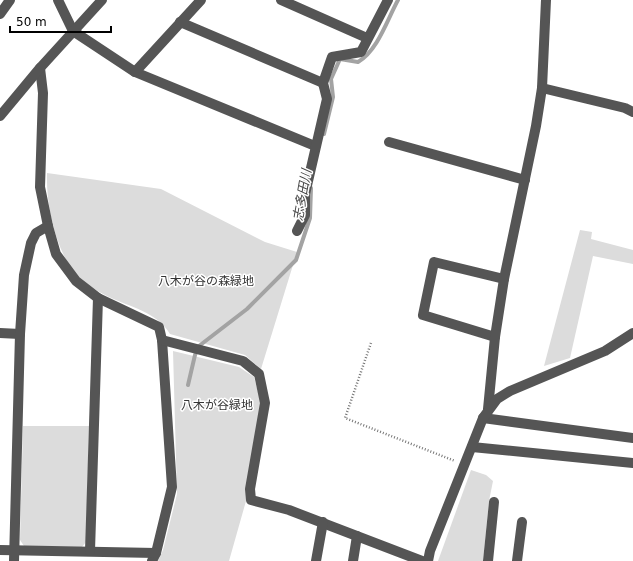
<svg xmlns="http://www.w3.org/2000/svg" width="633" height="561" font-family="'DejaVu Sans','Noto Sans JP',sans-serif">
<rect width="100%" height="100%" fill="#fff"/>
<!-- green -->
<g fill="#dcdcdc">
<path d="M47,173L161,189L265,242L297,252L261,369L245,355L170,334C157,312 130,307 109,297C95,290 78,280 70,267C54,240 46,204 47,173Z"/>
<polygon points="580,230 592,232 591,239 633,250 633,264 593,256 570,358 544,366"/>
<polygon points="173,351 239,367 254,377 261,403 246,501 229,561 158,561 163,550 177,494"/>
<polygon points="23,426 89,426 86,542 82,547 24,546 20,540"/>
<polygon points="471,470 486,475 493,481 489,501 483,561 438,561"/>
</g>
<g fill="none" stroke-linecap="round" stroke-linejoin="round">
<!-- stream -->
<g stroke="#a3a3a3" stroke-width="4">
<path d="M324,134L333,97L331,79L340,59L358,62C378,50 387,20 398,0"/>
<polyline points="188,385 195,355 199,346 247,309 296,260 310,218 311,188"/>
</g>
<!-- path -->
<polyline stroke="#777" stroke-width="2.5" stroke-dasharray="1 2" stroke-linecap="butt" points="371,343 345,418 455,461"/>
<!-- minor -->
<g stroke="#555" stroke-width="10">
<polyline points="58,0 73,31 135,72 315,146"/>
<polyline points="281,0 367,38"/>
<polyline points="0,14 10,0"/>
<polyline points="180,22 323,83"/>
<polyline points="40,68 43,93 40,187 48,226 56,254 76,281 98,298 159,327 162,340 172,487 156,553 152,561"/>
<polyline points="135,72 201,0"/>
<polyline points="542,88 625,108 633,112"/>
<polyline points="0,116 40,68 102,0"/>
<polyline points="389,142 525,180"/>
<polyline points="297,231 305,215 305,194 327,99 323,83 332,57 361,52 388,0"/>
<polyline points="0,333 20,334"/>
<polyline points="495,337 423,315 434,262 504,279"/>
<polyline points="162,340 243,361 259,374 265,403 250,489 251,500 289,510 422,561"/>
<polyline points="488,409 495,337 504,279 536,126 542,88 546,0"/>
<polyline points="483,418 633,438"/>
<polyline points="472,447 633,463"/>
<polyline points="0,550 156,553"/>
<polyline points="90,551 98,298"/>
<polyline points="14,561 20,334 24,275 31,243 36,233 48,226"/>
<polyline points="316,561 323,522"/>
<polyline points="353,561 357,536"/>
<polyline points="428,561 430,551 483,418 497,399 510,391 605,351 633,333"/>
<polyline points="488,561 494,502"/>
<polyline points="517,561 522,522"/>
</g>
</g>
<g text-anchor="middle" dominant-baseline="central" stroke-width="3" stroke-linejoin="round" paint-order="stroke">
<!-- park labels -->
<g font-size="12" fill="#333" stroke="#fff">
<text x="206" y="281">八木が谷の森緑地</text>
<text x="217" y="405">八木が谷緑地</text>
</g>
<!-- water labels -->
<g font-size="13" font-style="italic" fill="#444" stroke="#fff">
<text transform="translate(302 195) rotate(-80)">志多田川</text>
</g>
</g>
<!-- scale -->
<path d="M10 26v6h101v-6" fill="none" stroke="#000000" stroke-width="2"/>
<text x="16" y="26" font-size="12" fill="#000000" stroke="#ffffff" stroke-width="3" paint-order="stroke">50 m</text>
</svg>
